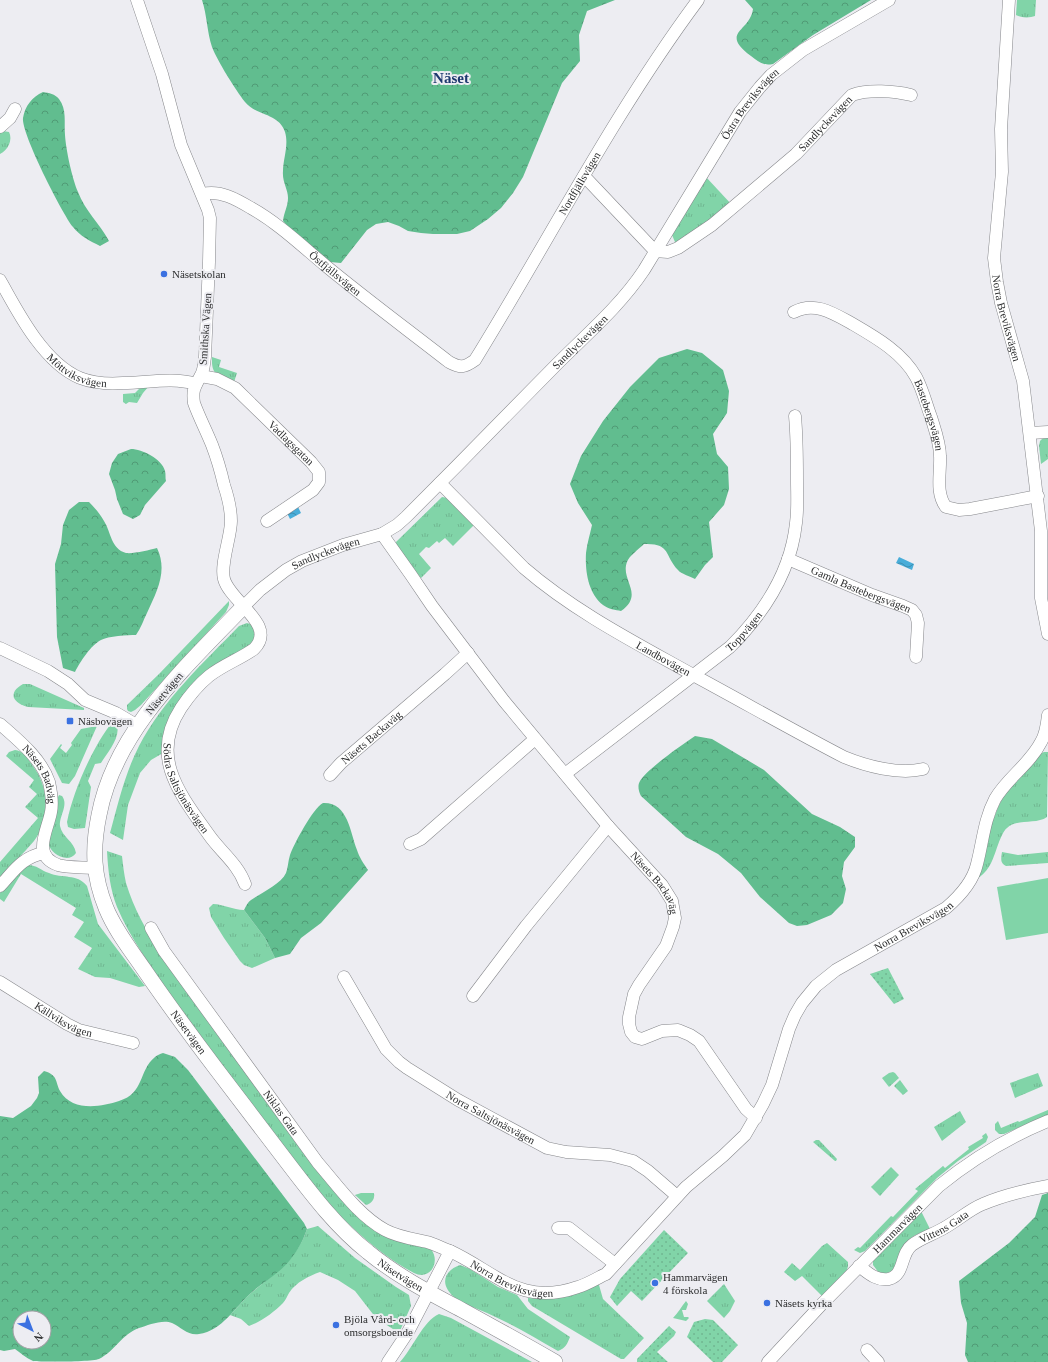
<svg xmlns="http://www.w3.org/2000/svg" width="1048" height="1362" font-family="Georgia,serif">
<defs>
<pattern id="grass-tufts" width="24" height="20" patternUnits="userSpaceOnUse"><rect width="24" height="20" fill="#81d4a8"/><path d="M3 7l-1-3M5 7V3M7 7l1-3M15 17l-1-3M17 17v-4M19 17l1-3" fill="none" stroke="#70b691"/></pattern>
<pattern id="forest-crowns" width="20" height="18" patternUnits="userSpaceOnUse"><rect width="20" height="18" fill="#61bd8f"/><path d="M2 6a3 3 0 1 1 6 0M12 15a3 3 0 1 1 6 0" fill="none" stroke="#509a75"/></pattern>
<pattern id="park-dots" width="8" height="8" patternUnits="userSpaceOnUse"><rect width="8" height="8" fill="#81d4a8"/><path d="M2 2h.1M6 6h.1" fill="none" stroke="#70b691" stroke-width="1.8" stroke-linecap="round"/></pattern>
<pattern id="water-waves" width="16" height="10" patternUnits="userSpaceOnUse"><rect width="16" height="10" fill="#48add9"/><path d="M0 5q4-4 8 0t8 0" fill="none" stroke="#3c8db0"/></pattern>
</defs>
<rect width="100%" height="100%" fill="#ededf2"/>
<!-- grass -->
<g fill="url(#grass-tufts)">
<path d="M1017,0H1036L1035,16C1030,18 1021,18 1016,15Z"/>
<path d="M3,131L9,132C13,140 8,150 0,154V132Z"/>
<polygon points="706,177 732,205 679,242 675,242 672,235"/>
<path d="M212,357L221,360L219,367L237,373L234,382C218,375 211,376 212,357Z"/>
<polygon points="149,386 143,393 137,403 129,402 126,404 123,402 123,394 135,393 139,389 122,389 122,388"/>
<polygon points="1048,436 1048,459 1041,464 1039,446 1040,441 1043,438"/>
<polygon points="442,497 448,498 474,525 453,546 445,538 439,543 437,541 429,548 426,547 419,554 431,568 421,578 397,548 396,542"/>
<polygon points="229,601 229,605 226,612 141,705 135,710 131,712 128,711 127,709 127,705 159,674"/>
<path d="M247,623L253,625L258,635L251,646L197,681L163,753L151,760L140,773L128,805L123,840L110,833C118,804 125,773 139,746C163,700 203,663 239,626Z"/>
<path d="M23,684H30L84,708V710L28,707C13,703 7,693 23,684Z"/>
<path d="M113,721C126,731 108,752 101,763L95,764L88,781L91,787L85,828L74,829L68,827L67,822C73,791 93,746 113,721Z"/>
<polygon points="97,726 75,776 69,784 62,783 50,759 61,744 62,745 60,748 66,753 72,745 71,743 81,729"/>
<path d="M15,750C25,751 29,761 35,769C49,789 50,820 34,841C23,854 11,865 0,878V862L38,818L25,807L37,794L29,787L34,780L6,756L9,752Z"/>
<path d="M1044,752H1048L1047,817C1036,825 1017,818 1007,828C1003,831 1001,838 999,842C993,858 991,871 975,880L989,830L999,805L1006,792L1040,754Z"/>
<path d="M59,795L62,796C69,805 59,816 60,826C62,837 74,841 76,853C68,865 49,853 48,842L57,799Z"/>
<path d="M107,851L122,856C123,865 124,874 126,883C134,909 146,930 160,952L360,1216L431,1249C441,1262 430,1281 414,1273C375,1252 343,1220 314,1188C265,1124 214,1060 169,993C151,966 130,938 117,907C110,889 108,870 107,851Z"/>
<path d="M1002,852L1018,855L1048,852V863L1006,866C1000,863 1001,859 1002,852Z"/>
<path d="M26,865C36,864 40,870 49,873C62,879 77,873 87,886L98,924L145,986L139,987L110,978L95,977L78,969L92,948L74,937L84,922L72,915L76,908L21,874L4,902L0,899V893Z"/>
<path d="M213,904C223,904 233,910 244,910L265,938L275,958L252,968L244,965L240,961L224,938L211,917L209,908Z"/>
<polygon points="893,1072 895,1073 899,1078 889,1087 882,1078 889,1073"/>
<polygon points="1038,1073 1043,1086 1015,1098 1010,1083"/>
<polygon points="900,1080 908,1091 903,1095 894,1086"/>
<polygon points="1048,1110 1048,1115 1004,1134 999,1134 995,1130 995,1124 998,1121 1001,1128 1018,1121 1019,1122"/>
<polygon points="960,1111 966,1122 942,1141 934,1127"/>
<polygon points="986,1133 988,1137 986,1142 958,1161 937,1178 865,1251 860,1253 854,1250 858,1247 860,1248 891,1216 893,1217 918,1191 915,1189 943,1166 945,1168 969,1149 968,1147 983,1138 982,1136"/>
<polygon points="816,1140 819,1140 837,1159 836,1161 835,1161 813,1142"/>
<polygon points="891,1167 899,1175 880,1196 871,1187"/>
<path d="M361,1193H374C375,1199 372,1203 366,1205L355,1195Z"/>
<path d="M921,1211L930,1229C922,1232 913,1235 908,1241C898,1254 901,1276 879,1273L873,1265V1261Z"/>
<path d="M318,1226L355,1258L396,1287L409,1295L411,1306L399,1333L376,1318L355,1291L338,1280L320,1272C309,1276 296,1282 289,1293C287,1296 286,1300 283,1303C274,1312 261,1322 249,1326L241,1319L230,1315C237,1308 244,1299 251,1293C275,1273 297,1260 307,1229Z"/>
<polygon points="827,1243 848,1262 848,1266 847,1270 822,1296 802,1276 795,1281 784,1272 792,1263 800,1270 822,1246"/>
<path d="M460,1265L470,1269L498,1287L517,1295L528,1309L570,1337C567,1344 566,1348 558,1351C535,1338 512,1324 487,1313C476,1308 464,1305 454,1297C440,1285 443,1271 460,1265Z"/>
<path d="M596,1284L599,1285L603,1299L644,1338L624,1359H621L532,1306L528,1301V1298C555,1299 572,1296 596,1284Z"/>
<polygon points="724,1284 735,1301 730,1311 724,1318 707,1301"/>
<path d="M686,1301L688,1304L686,1310H682L684,1317H688L689,1318L686,1321L673,1318C678,1313 681,1307 686,1301Z"/>
<path d="M439,1314L451,1318L532,1362H400C413,1348 423,1321 439,1314Z"/>
</g>
<!-- forest -->
<g fill="url(#forest-crowns)" fill-rule="evenodd">
<path d="M202,0H615L587,11L579,35L580,61L562,83L523,177L513,193L501,208L488,219L470,231L457,234H433L421,233L408,231L399,226L388,222L376,224L367,230L341,263L330,262L289,228L283,221C284,212 288,206 288,198C288,189 282,182 283,171C283,159 289,145 285,132C279,113 256,116 245,102C235,89 218,62 212,47C207,32 207,15 202,0Z"/>
<path d="M745,0H871L813,35L773,64C763,66 759,62 751,56C719,32 750,32 753,9Z"/>
<path d="M43,92C49,93 55,94 59,99C67,109 64,123 65,135C66,150 72,178 78,192C85,211 100,224 109,241L100,246C90,241 80,236 73,227C62,213 21,133 23,118C25,106 32,97 43,92Z"/>
<path d="M687,349L702,353L723,370L729,391L727,413L713,434L717,454L728,467L729,489L724,505L709,522L713,557L705,565L695,579C690,576 681,574 678,570C664,555 671,543 644,544C639,549 629,556 627,562C620,580 645,594 621,611C616,610 608,609 603,605C588,593 585,571 586,553C587,544 590,534 592,525L578,503L570,484L581,456L603,421L630,387L659,358Z"/>
<path d="M131,449C142,449 162,459 165,471C166,474 165,478 166,481L145,505L140,515L133,519L123,514L117,499L115,490L109,474L112,463L118,454Z"/>
<path d="M79,502H89C95,508 100,514 104,521C111,532 111,549 126,553C134,554 149,550 157,548C168,571 157,591 147,613C143,621 141,628 136,635C128,635 108,636 101,640C91,645 80,662 75,672L63,668L57,637L55,564L61,544L63,525L69,510Z"/>
<path d="M695,736L712,739L764,770L812,814L840,827L855,837V847L844,862L842,876L846,889L843,903L831,915L807,925L797,926L789,923L760,897L741,873L718,854L686,837L641,796C639,792 637,786 640,781C646,770 683,744 695,736Z"/>
<path d="M323,803C348,802 350,832 357,850C359,857 364,864 368,870L321,923L301,938L290,954L275,958L265,938L244,910C246,906 248,902 251,900C261,893 281,884 286,873C288,868 288,861 290,855C294,844 313,808 323,803Z"/>
<path d="M163,1053L175,1057L188,1070L304,1223L307,1229C303,1241 298,1250 290,1260C279,1274 263,1282 251,1293C235,1307 222,1331 199,1334C188,1336 181,1327 172,1323C163,1319 148,1325 139,1328C122,1334 115,1351 99,1359C91,1362 41,1362 33,1361C26,1358 21,1353 15,1349L4,1351L0,1350V1116L13,1118L31,1106L37,1098L39,1093L38,1077L44,1071C58,1075 55,1081 60,1091C72,1112 101,1107 119,1101C145,1093 138,1071 155,1057C157,1055 160,1054 163,1053ZM20,1318H44V1342H20Z"/>
<polygon points="1048,1193 1048,1362 968,1362 965,1355 967,1323 961,1303 959,1281 1009,1243 1035,1217 1042,1195"/>
</g>
<!-- park -->
<g fill="url(#park-dots)">
<polygon points="888,968 904,999 894,1004 870,974"/>
<polygon points="664,1230 688,1253 642,1301 631,1291 617,1306 610,1297 620,1279"/>
<polygon points="705,1319 713,1320 738,1345 722,1362 713,1362 687,1337 694,1322"/>
<polygon points="669,1326 676,1332 674,1336 657,1352 668,1362 637,1362 637,1359"/>
</g>
<!-- garden -->
<polygon fill="#81d4a8" points="1048,878 1048,933 1006,940 997,887"/>
<!-- water -->
<g fill="url(#water-waves)">
<polygon points="298,507 301,513 290,519 287,513"/>
<polygon points="899,557 914,564 912,570 896,563"/>
</g>
<g fill="none" stroke-linecap="round" stroke-linejoin="round">
<!-- minor casing -->
<g stroke="#86878b" stroke-width="13">
<g id="minor">
<path id="s1" d="M137,0L162,74L181,145L208,210L210,218L209,262L205,357C204,363 204,370 201,375C195,387 192,389 194,403C199,417 206,430 212,445C217,458 221,472 224,485C228,497 231,509 231,521C231,537 220,564 224,579C230,602 278,625 254,649C240,659 223,665 209,676C198,685 189,696 181,708C149,757 180,794 209,835C220,851 238,864 245,884"/>
<path id="s2" d="M1009,0L1001,129L1002,172L994,258L997,282L1001,303L1023,381L1041,531V598L1048,634"/>
<polyline points="0,127 10,118 15,109"/>
<polyline points="584,176 655,251"/>
<path id="s3" d="M203,194C220,190 236,199 251,208C278,223 302,246 326,266C366,299 408,330 449,362C460,368 464,368 475,360C549,240 614,113 698,0"/>
<path id="s4" d="M655,251L668,252L678,248L712,225L796,154L852,95C868,89 895,91 911,95"/>
<path id="s5" d="M0,280C18,313 44,363 80,378C93,383 109,384 123,383C148,383 171,377 196,384"/>
<path id="s6" d="M794,312C814,301 833,313 851,323C875,337 902,352 916,377C923,390 926,404 931,417C935,430 940,443 940,456C941,472 935,493 946,507L959,510L970,509L1038,496"/>
<path id="s7" d="M201,376L217,379L235,388L311,462L319,472V482L313,490L267,521"/>
<polyline points="1030,433 1048,432"/>
<path id="s8" d="M440,483L524,568C575,612 636,643 695,676C745,703 794,731 844,757C866,766 899,775 923,769"/>
<path id="s9" d="M382,534L411,575L432,606L504,701L608,826L662,885L672,901L675,918L673,927L666,946L639,985L634,994L629,1017V1024L631,1032L635,1037L642,1039L662,1031L678,1030L690,1035L699,1041L746,1109L756,1118"/>
<path id="s10" d="M788,559L872,595L903,606L912,610L916,615L918,623L916,657"/>
<path id="s11" d="M243,607L260,590L286,570L302,561L343,545L382,534L397,525L406,517C457,466 507,415 558,363C588,333 620,306 644,270L740,112L760,87L771,75L803,50L889,0"/>
<polyline points="0,648 48,671 68,684 85,700 116,713 138,726"/>
<path id="s12" d="M0,724C18,740 41,758 49,782C51,791 53,803 51,812C48,830 31,855 58,865C68,868 83,867 94,868"/>
<path id="s13" d="M565,774L730,647C764,613 791,571 796,523C798,509 797,494 797,480C797,459 797,438 795,416"/>
<path id="s14" d="M330,775L341,763L445,674L468,653"/>
<polyline points="410,844 421,839 535,739"/>
<path d="M0,886C14,871 22,857 44,853"/>
<path id="s15" d="M151,928L164,951L318,1163C338,1186 358,1215 385,1230C398,1237 413,1239 427,1242C434,1244 442,1248 450,1251"/>
<path id="s16" d="M344,977L386,1049L399,1062L407,1068L458,1100L547,1148L566,1152L610,1155L633,1161L648,1171L677,1196"/>
<path id="s17" d="M0,982L67,1024L79,1030L133,1043"/>
<polyline points="473,996 526,926 608,826"/>
<polyline points="558,1228 569,1228 615,1264"/>
<path id="s18" d="M859,1266C868,1273 876,1281 889,1279C905,1275 900,1254 912,1245C921,1238 934,1234 944,1228C957,1221 970,1209 983,1204C1004,1195 1026,1190 1048,1186"/>
<polyline points="867,1350 878,1362"/>
<path id="s19" d="M388,1362L408,1332L450,1251C497,1273 521,1307 578,1287C588,1284 597,1278 606,1274L686,1187L723,1156L745,1135L763,1104L772,1085L789,1029L795,1015L802,1003L816,986L836,970L946,908C960,896 973,882 977,864C983,841 984,820 995,799C1007,778 1030,764 1041,742C1046,734 1047,724 1048,715"/>
<path id="s20" d="M768,1362L821,1305L939,1186C972,1159 1009,1137 1048,1121"/>
</g>
</g>
<!-- tertiary casing -->
<g stroke="#86878b" stroke-width="16">
<g id="tertiary">
<path id="s21" d="M243,607C187,666 115,730 99,815C92,849 93,876 106,908C115,930 130,949 143,968C167,1003 192,1037 217,1070C240,1100 262,1129 284,1158C310,1192 335,1226 368,1252C397,1276 430,1293 462,1310C493,1327 524,1344 555,1362"/>
</g>
</g>
<!-- minor -->
<use href="#minor" stroke="#fff" stroke-width="12"/>
<!-- tertiary -->
<use href="#tertiary" stroke="#fff" stroke-width="15"/>
</g>
<!-- markers -->
<g fill="#3b71e1" stroke="#ededf2" stroke-width="1.5">
<circle cx="164" cy="274" r="4"/>
<rect x="66" y="717" width="8" height="8" rx="2"/>
<circle cx="655" cy="1283" r="4"/>
<circle cx="767" cy="1303" r="4"/>
<circle cx="336" cy="1325" r="4"/>
</g>
<g text-anchor="middle" dominant-baseline="central" stroke-width="4" stroke-linejoin="round" paint-order="stroke">
<!-- street labels -->
<g font-size="11" fill="#2c2d2e" stroke="#ededf2">
<text stroke="none"><textPath href="#s11" startOffset="730">Östra Breviksvägen</textPath></text>
<text stroke="none"><textPath href="#s4" startOffset="217">Sandlyckevägen</textPath></text>
<text stroke="none"><textPath href="#s3" startOffset="536">Nordfjällsvägen</textPath></text>
<text stroke="none"><textPath href="#s3" startOffset="158">Östfjällsvägen</textPath></text>
<text stroke="none"><textPath href="#s2" startOffset="320">Norra Breviksvägen</textPath></text>
<text transform="translate(205 329) rotate(-86)">Smithska Vägen</text>
<text stroke="none"><textPath href="#s11" startOffset="436">Sandlyckevägen</textPath></text>
<text stroke="none"><textPath href="#s5" startOffset="123">Möttviksvägen</textPath></text>
<text stroke="none"><textPath href="#s6" startOffset="187">Bastebergsvägen</textPath></text>
<text stroke="none"><textPath href="#s7" startOffset="115">Vadlagsgatan</textPath></text>
<text stroke="none"><textPath href="#s11" startOffset="100">Sandlyckevägen</textPath></text>
<text stroke="none"><textPath href="#s10" startOffset="79">Gamla Bastebergsvägen</textPath></text>
<text stroke="none"><textPath href="#s13" startOffset="229">Toppvägen</textPath></text>
<text stroke="none"><textPath href="#s8" startOffset="286">Landbovägen</textPath></text>
<text transform="translate(164 693) rotate(-50)">Näsetvägen</text>
<text stroke="none"><textPath href="#s14" startOffset="56">Näsets Backaväg</textPath></text>
<text stroke="none"><textPath href="#s12" startOffset="66">Näsets Badväg</textPath></text>
<text stroke="none"><textPath href="#s1" startOffset="867">Södra Saltsjönäsvägen</textPath></text>
<text stroke="none"><textPath href="#s9" startOffset="444">Näsets Backaväg</textPath></text>
<text stroke="none"><textPath href="#s19" startOffset="775">Norra Breviksvägen</textPath></text>
<text stroke="none"><textPath href="#s17" startOffset="74">Källviksvägen</textPath></text>
<text stroke="none"><textPath href="#s21" startOffset="501">Näsetvägen</textPath></text>
<text stroke="none"><textPath href="#s15" startOffset="226">Niklas Gata</textPath></text>
<text stroke="none"><textPath href="#s16" startOffset="209">Norra Saltsjönäsvägen</textPath></text>
<text stroke="none"><textPath href="#s18" startOffset="113">Vittens Gata</textPath></text>
<text stroke="none"><textPath href="#s20" startOffset="186">Hammarvägen</textPath></text>
<text stroke="none"><textPath href="#s21" startOffset="825">Näsetvägen</textPath></text>
<text stroke="none"><textPath href="#s19" startOffset="196">Norra Breviksvägen</textPath></text>
</g>
<!-- poi labels -->
<g font-size="11" fill="#2c2d2e" stroke="#ededf2" text-anchor="start">
<text x="172" y="274">Näsetskolan</text>
<text x="78" y="721">Näsbovägen</text>
<text x="663" y="1277">Hammarvägen<tspan x="663" dy="13">4 förskola</tspan></text>
<text x="775" y="1303">Näsets kyrka</text>
<text x="344" y="1319">Bjöla Vård- och<tspan x="344" dy="13">omsorgsboende</tspan></text>
</g>
<!-- district labels -->
<g font-size="15" font-weight="bold" fill="#1d386e" stroke="#ededf2">
<text x="451" y="78">Näset</text>
</g>
</g>
<!-- north arrow -->
<g transform="translate(32 1330) rotate(138)"><circle r="19" fill="#ededf2" stroke="#a0a0a4"/>
<path d="M0-3L7 15L0 10L-7 15Z" fill="#3b71e1"/>
<text y="-6" font-size="11" font-weight="bold" text-anchor="middle" fill="#2c2d2e">N</text>
</g>
</svg>
